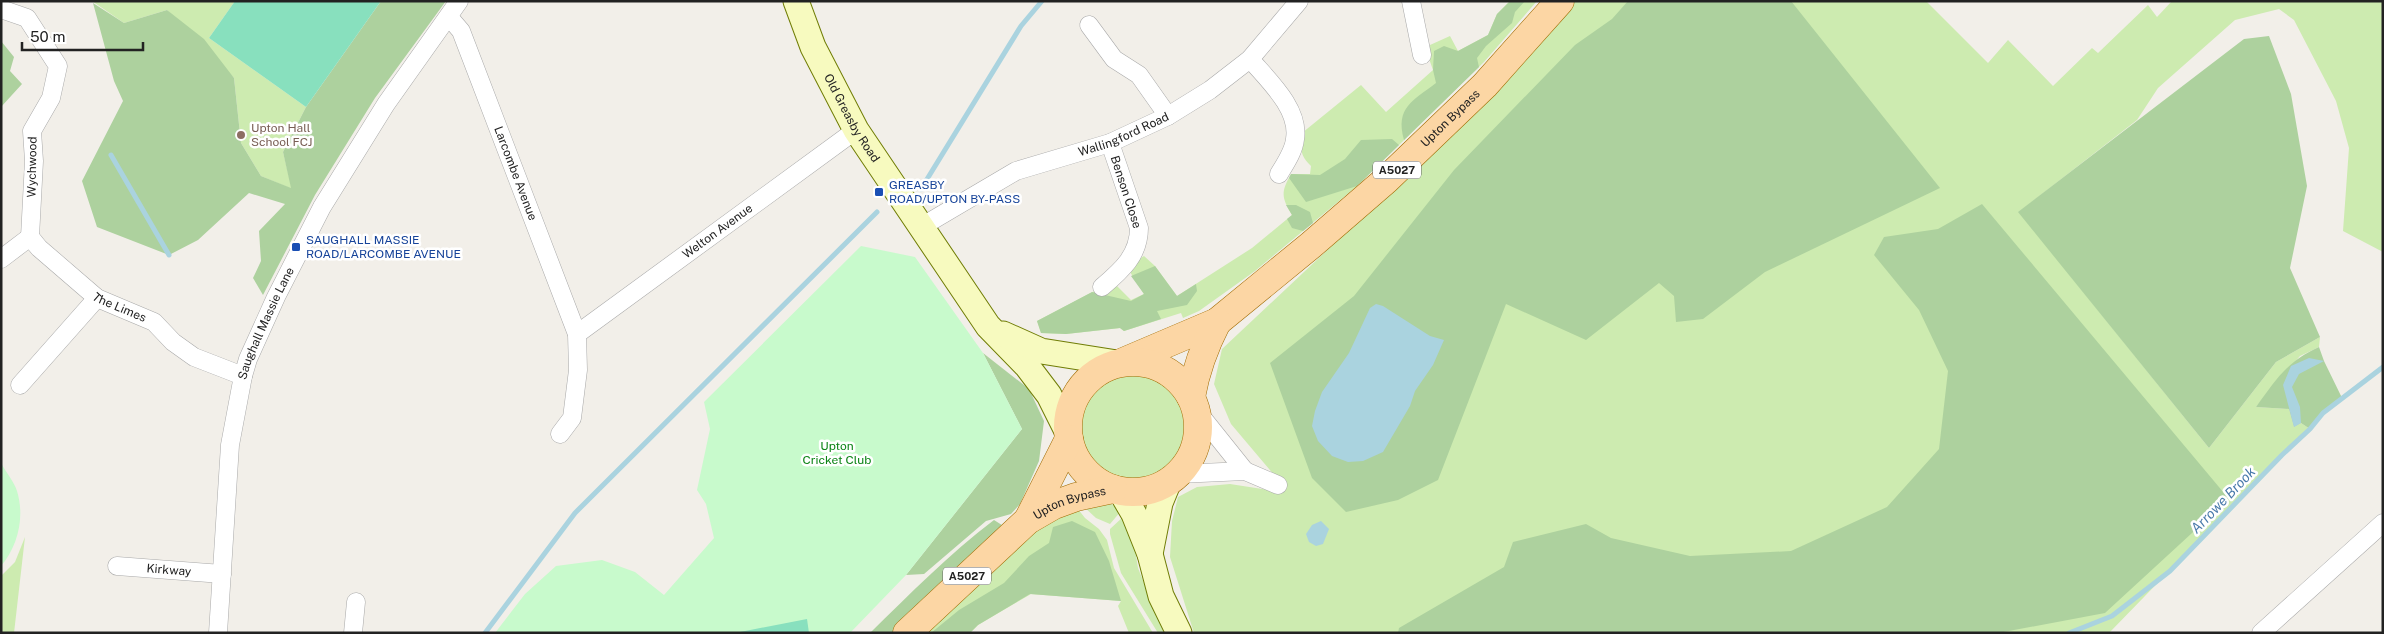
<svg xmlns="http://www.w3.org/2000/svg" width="2384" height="634" font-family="'Public Sans',sans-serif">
<rect width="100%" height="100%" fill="#f2efe9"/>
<!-- grass -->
<g fill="#cdebb0">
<polygon points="92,1 235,1 209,38 306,107 283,152 292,189 261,176 241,143 234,78 167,10 124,23"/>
<path d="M1510,1H1537L1484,62L1357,186L1255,271L1199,311L1183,318L1181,313L1124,331L1120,328L1066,334L1041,333L1037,321L1108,284L1117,286L1131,300L1144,294L1130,272L1136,261L1144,256L1155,266L1177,296L1252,248L1292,215C1281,197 1281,192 1291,174H1310L1311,166C1300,156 1300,148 1302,133L1361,85L1386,112L1433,70L1427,53L1430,45L1450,36L1458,51L1488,35L1497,14Z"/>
<polygon points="1572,1 1926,1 1988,63 2008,40 2053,86 2092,48 2098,53 2148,5 2157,17 2172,1 2383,1 2383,252 2343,231 2349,148 2336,101 2294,20 2279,9 2235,20 2158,88 2137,120 2019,212 2209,448 2276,362 2320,337 2319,347 2300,356 2256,407 2289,409 2294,427 2301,423 2310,429 2282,455 2110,632 1194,633 1170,557 1172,521 1178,497 1197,487 1230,484 1275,491 1280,482 1231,424 1214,384 1222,349 1470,116"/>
<circle cx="1131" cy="427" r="53"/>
<polygon points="1110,503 1121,511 1110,524 1096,518 1082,505"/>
<polygon points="1074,504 1085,518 1099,529 1107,540 1114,568 1153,633 1129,633 1118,606 1121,601 1031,594 978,625 970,633 921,633 1037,527"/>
<polygon points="1123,517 1133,537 1138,568 1164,633 1158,633 1121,573 1110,534 1110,529"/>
<polygon points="25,537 14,633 1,633 1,576 15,562"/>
</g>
<!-- forest -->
<g fill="#add19e">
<polygon points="381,1 446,1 375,98 315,195 263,295 253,278 261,261 259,231 285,204 249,193 198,240 169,255 97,227 82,181 123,101 114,81 93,3 124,23 167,10 204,39 234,78 241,143 261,176 291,188 283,152 306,107"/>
<path d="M1510,1H1525L1515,12L1512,23L1486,46L1477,58L1479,67L1404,140C1395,107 1413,101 1436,83L1433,70L1434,51L1444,46L1458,51L1488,35L1497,14Z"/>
<polygon points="1628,1 1791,1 1940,188 1765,272 1703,319 1676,322 1674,296 1659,283 1586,340 1506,304 1438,480 1398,500 1346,512 1312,478 1270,363 1354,296 1454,170 1575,45 1612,19"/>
<polygon points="2269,36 2291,94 2307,186 2290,268 2320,337 2276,362 2209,448 2018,212 2244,39"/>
<polygon points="1,41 14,57 10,71 22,84 1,107"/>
<polygon points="1392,139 1399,145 1357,186 1306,202 1289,178 1291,174 1320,175 1345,159 1361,140"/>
<polygon points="1982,204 2229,499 2105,613 1998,633 1398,633 1399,628 1504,567 1513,542 1586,524 1611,538 1690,556 1791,551 1887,507 1939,449 1948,371 1919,310 1874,255 1884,237 1938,229"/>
<polygon points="1286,205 1296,205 1310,212 1313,223 1303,231 1292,228 1287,219 1292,215"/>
<polygon points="1155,266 1177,296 1196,284 1197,291 1187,305 1157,311 1161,319 1124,331 1120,328 1066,334 1041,333 1037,321 1092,292 1131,301 1144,294 1131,276"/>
<path d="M2319,347L2324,361L2343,400L2323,413L2310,429L2301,423L2294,427L2289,409L2256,407C2276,380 2287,361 2319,347Z"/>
<polygon points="983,353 1029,389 1044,421 1039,461 1020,504 1011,514 986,521 924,574 906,575 1022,429"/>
<path d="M994,520L1005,527L895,633H870C910,594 949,554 994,520Z"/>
<polygon points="1072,521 1095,532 1109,561 1121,601 1030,594 978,625 970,633 931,633 959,610 1004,583 1029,556 1049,543 1053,527"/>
</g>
<!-- park -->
<g fill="#c8facc">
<polygon points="861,246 915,257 983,353 1022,429 906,575 850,633 495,633 525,594 556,566 602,560 635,572 664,595 714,538 706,504 697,490 710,429 704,402"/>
<path d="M1,463C6,472 14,482 17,491C25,517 18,546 1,566Z"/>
</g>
<!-- pitch -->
<g fill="#88e0be">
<polygon points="235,1 381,1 306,107 209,38"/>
<polygon points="807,619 809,633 735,633"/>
</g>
<!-- water -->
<g fill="#aad3df">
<polygon points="1376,304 1383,306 1430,336 1444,340 1433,365 1415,391 1410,406 1383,452 1363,461 1348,462 1332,456 1318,441 1312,426 1315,411 1322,392 1349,353 1370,308"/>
<polygon points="2309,358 2324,361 2299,374 2292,387 2300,407 2301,423 2294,427 2283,385 2291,366"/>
<polygon points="1321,521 1329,529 1323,544 1316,546 1309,542 1306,534 1312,525"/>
</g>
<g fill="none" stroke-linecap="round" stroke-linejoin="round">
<!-- stream -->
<g stroke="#aad3df" stroke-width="5">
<polyline points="111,155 169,255"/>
<polyline points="921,189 1021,26 1042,1"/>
<polyline points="485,633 575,513 877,212"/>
<polyline points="2069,633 2112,616 2170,571 2282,455 2310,429 2323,413 2383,367"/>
</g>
<!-- minor casing -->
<g stroke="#a9a9a9" stroke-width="19">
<g id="minor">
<polyline points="1411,1 1422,55"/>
<polyline points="1,9 27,18 58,66 51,98 32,131 34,161 30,237"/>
<path id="s1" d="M449,17L461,31L577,334L578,370L572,418L560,434"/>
<polyline points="1089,25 1114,59 1139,75 1168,116"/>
<path d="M1250,59C1268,80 1300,109 1295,139C1294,151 1285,164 1279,174"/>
<path id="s2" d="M921,227L1016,171L1110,143L1168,116L1210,90L1250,59L1299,1"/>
<path id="s3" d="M30,237L39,248L97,298L154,322L173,342L194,357L243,376"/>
<polyline points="1,259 30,237"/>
<path d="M1102,287C1122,270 1139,255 1139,228L1110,143"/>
<path id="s4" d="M577,334L856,130"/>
<polyline points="20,385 97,298"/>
<polyline points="1197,411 1245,471"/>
<polyline points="1178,474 1245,471 1278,485"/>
<path id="s5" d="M117,566L222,574"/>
<path id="s6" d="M218,633L230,445L243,376L248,359L276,297L322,207L386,104L459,1"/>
<polyline points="353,633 356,602"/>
<polyline points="2261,633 2383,523"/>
</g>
</g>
<!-- secondary casing -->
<g stroke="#707d05" stroke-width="27">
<g id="secondary">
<path id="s7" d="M796,1L813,47L856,130L988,326L1027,366L1049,395L1068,433"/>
<polyline points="1003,334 1041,351 1117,363"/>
<polyline points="1120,490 1134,514 1150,554 1161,596 1179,633"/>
<polyline points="1150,554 1160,503 1169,481"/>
</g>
</g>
<!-- primary casing -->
<g stroke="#a06b00" stroke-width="29">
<g id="primary">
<path id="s8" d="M1123,362L1217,322L1311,245L1386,180L1485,85L1560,1"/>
<circle cx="1133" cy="427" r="65"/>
<path d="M1191,397C1196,369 1204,347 1217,322"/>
<polyline points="1028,520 1069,439"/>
<path id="s9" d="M907,633L1028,520L1054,505L1076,497L1113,489"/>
</g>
</g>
<!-- minor -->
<use href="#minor" stroke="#fff" stroke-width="18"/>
<!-- secondary -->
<use href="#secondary" stroke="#f7fabf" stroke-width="25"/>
<!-- primary -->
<use href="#primary" stroke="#fcd6a4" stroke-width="28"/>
</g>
<!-- markers -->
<circle fill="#8d6e63" stroke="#fff" stroke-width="2" cx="241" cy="135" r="5"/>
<g fill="#1a4fb4" stroke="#fff" stroke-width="2">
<rect x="874" y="187" width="10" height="10" rx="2.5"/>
<rect x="291" y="242" width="10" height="10" rx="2.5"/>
</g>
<g text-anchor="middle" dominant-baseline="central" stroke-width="5" stroke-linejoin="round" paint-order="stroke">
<!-- shield labels -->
<g fill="#fff" stroke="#646464" stroke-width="1">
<rect x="1373" y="161.5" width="48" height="17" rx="4"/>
<rect x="943" y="567.5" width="48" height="17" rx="4"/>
</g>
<g font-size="11" font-weight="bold" fill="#222">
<text x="1397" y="170">A5027</text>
<text x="967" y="576">A5027</text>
</g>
<!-- street labels -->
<g font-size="12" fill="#222" stroke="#fff">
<text stroke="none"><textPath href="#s7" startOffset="130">Old Greasby Road</textPath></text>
<text stroke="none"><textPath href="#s8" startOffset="412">Upton Bypass</textPath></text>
<text stroke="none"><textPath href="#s2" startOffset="224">Wallingford Road</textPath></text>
<text transform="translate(32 167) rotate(-89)">Wychwood</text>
<text stroke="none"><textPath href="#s1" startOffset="171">Larcombe Avenue</textPath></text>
<text transform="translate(1126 192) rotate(72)">Benson Close</text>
<text stroke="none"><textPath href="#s4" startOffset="174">Welton Avenue</textPath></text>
<text stroke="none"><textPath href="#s3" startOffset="115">The Limes</textPath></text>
<text stroke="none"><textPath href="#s6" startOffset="316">Saughall Massie Lane</textPath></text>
<text stroke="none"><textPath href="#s9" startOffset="211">Upton Bypass</textPath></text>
<text stroke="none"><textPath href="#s5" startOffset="52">Kirkway</textPath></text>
</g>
<!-- education labels -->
<g font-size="12" fill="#785e54" stroke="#fff" text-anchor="start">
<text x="251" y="128">Upton Hall<tspan x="251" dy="14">School FCJ</tspan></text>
</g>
<!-- transit labels -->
<g font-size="12" fill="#164399" stroke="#fff" text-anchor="start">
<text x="889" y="185">GREASBY<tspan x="889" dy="14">ROAD/UPTON BY-PASS</tspan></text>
<text x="306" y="240">SAUGHALL MASSIE<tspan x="306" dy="14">ROAD/LARCOMBE AVENUE</tspan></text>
</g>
<!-- park labels -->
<g font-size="12" fill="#0c8416" stroke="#fff">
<text x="837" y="446">Upton<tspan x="837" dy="14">Cricket Club</tspan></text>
</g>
<!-- water labels -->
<g font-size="14" font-style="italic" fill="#4a7aab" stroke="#fff">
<text transform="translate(2223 500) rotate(-46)">Arrowe Brook</text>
</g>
</g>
<!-- border -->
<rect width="2384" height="634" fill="none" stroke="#222222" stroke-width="5"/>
<!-- scale -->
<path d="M22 42v8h121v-8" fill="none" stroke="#222222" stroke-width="2.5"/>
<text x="30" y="42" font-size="15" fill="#222222" stroke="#ffffff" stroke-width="4" paint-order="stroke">50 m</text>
</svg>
